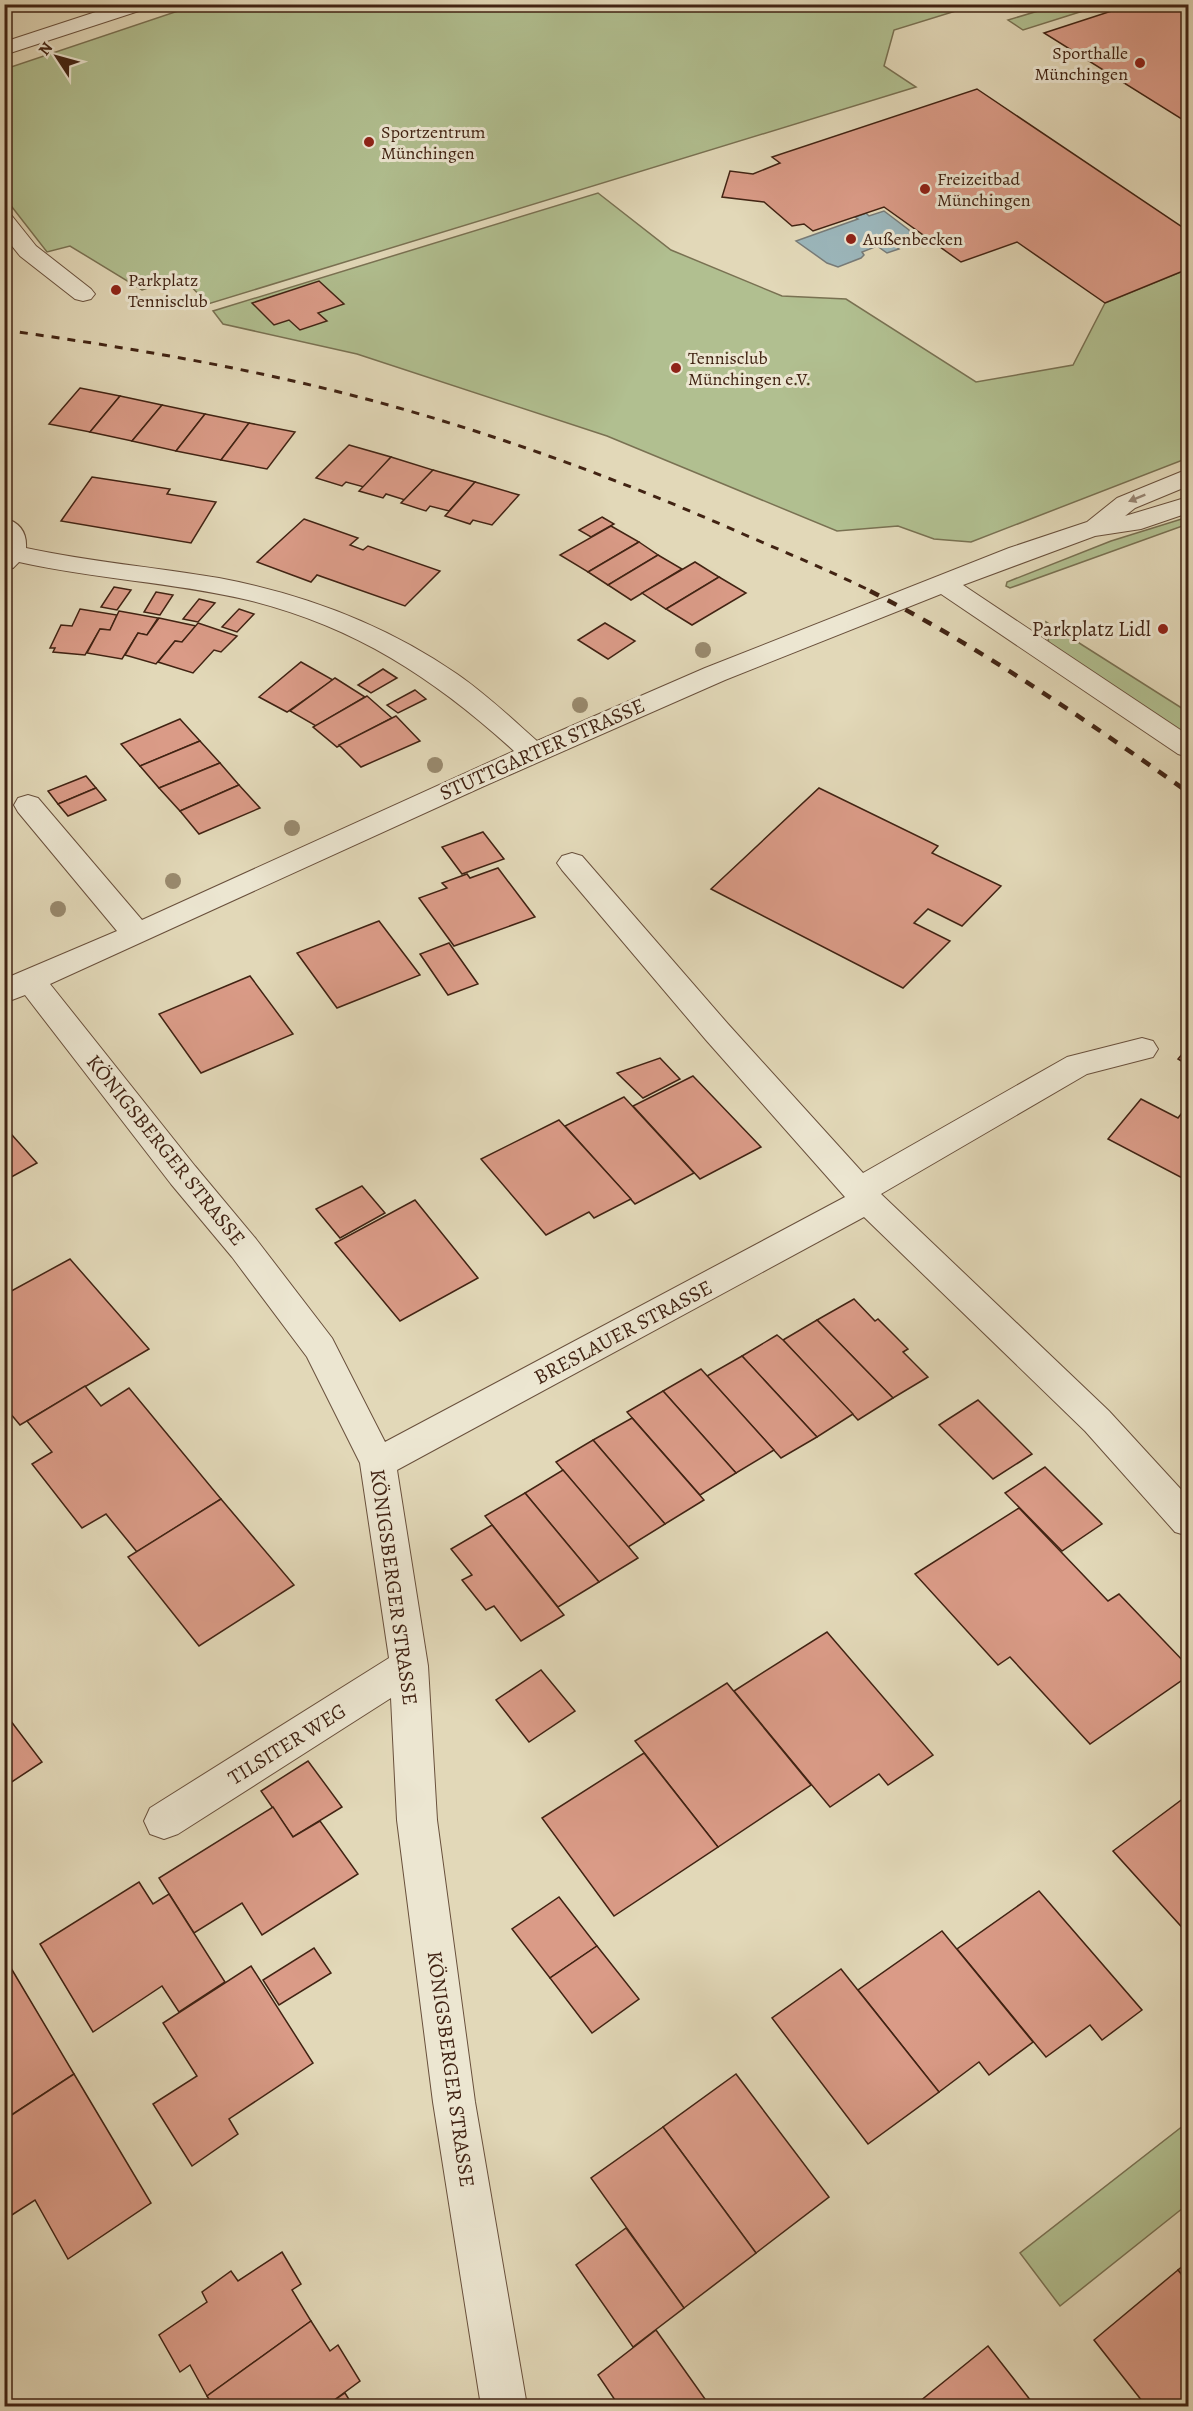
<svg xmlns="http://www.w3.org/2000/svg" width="1193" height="2411" font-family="Alegreya,serif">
<rect width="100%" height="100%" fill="#e2d8b8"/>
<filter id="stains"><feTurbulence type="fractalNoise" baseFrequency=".00333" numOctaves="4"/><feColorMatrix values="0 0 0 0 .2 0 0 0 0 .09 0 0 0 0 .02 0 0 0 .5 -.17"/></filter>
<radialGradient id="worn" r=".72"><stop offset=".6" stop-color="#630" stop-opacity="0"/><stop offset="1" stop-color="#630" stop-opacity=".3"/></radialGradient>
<!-- green -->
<g fill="#b1bf90" stroke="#797152" stroke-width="1.5">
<polygon points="196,5 196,4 975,5 894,30 884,66 916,87 208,304 182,277 142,290 70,246 47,252 5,198 5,69"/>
<polygon points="1058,5 1102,5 1023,30 1008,20"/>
<polygon points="598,193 671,250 782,296 846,299 976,382 1073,365 1105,303 1188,269 1188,458 971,542 934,539 898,526 837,531 607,436 357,354 223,324 213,311"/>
<polygon points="1188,517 1188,524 1010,588 1006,586 1007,582 1111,541"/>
<polygon points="1046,622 1188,712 1188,739 1049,645"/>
<polygon points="1188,2122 1188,2204 1060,2306 1020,2253"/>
</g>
<!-- water -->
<polygon fill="#9bb6bb" stroke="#777b78" stroke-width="1.5" points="884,211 909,230 911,234 891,243 899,249 887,253 877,246 862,252 864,255 861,258 838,267 827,263 796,241 858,219 855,217 866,213 869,216"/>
<!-- building -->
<g fill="#da9b87" stroke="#412313" stroke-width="1.5">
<polygon points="4,4 31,4 11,12 8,9 4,10"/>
<polygon points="1133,4 1188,4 1188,123 1044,33"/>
<polygon points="977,89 1188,231 1188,269 1105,303 1017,242 961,262 884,207 813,231 804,224 792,226 764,202 722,197 730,171 753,174 780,163 772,157"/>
<polygon points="319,281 344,304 318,313 327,321 300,330 289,320 274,325 252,303"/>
<polygon points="80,388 120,396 90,432 49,424"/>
<polygon points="120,396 162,405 132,441 90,432"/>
<polygon points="162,405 205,414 176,451 132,441"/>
<polygon points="205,414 249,423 221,460 176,451"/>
<polygon points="249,423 295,432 267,469 221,460"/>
<polygon points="349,445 391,457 364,487 346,482 342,486 316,478"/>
<polygon points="391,457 433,470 405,500 386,494 383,498 359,491"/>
<polygon points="433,470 475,482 449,511 430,506 426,511 401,503"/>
<polygon points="92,477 170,489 167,494 216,502 191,543 61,521"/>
<polygon points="475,482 519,495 492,525 473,520 470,524 445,516"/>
<polygon points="602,517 614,524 591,537 579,530"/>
<polygon points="304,519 358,538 350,545 363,550 368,546 440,571 405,606 317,575 311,582 257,562"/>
<polygon points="611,526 639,542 588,572 560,555"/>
<polygon points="639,542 658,555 608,585 588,572"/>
<polygon points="658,555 682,569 631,600 608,585"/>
<polygon points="695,562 719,577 666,609 642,593"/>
<polygon points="719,577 746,593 692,625 666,609"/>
<polygon points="114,587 131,590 117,610 101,607"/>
<polygon points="156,592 173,595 160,615 144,612"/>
<polygon points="199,599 215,603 198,622 183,619"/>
<polygon points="80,609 117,615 110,630 100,629 85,655 53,652 55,648 50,648 61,625 72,626"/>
<polygon points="239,609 254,614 237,632 222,627"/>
<polygon points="119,611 158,618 147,635 138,633 122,659 87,653 100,629 110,630"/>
<polygon points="159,618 196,626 182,642 175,641 156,664 125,655 138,633 147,635"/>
<polygon points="198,623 237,636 221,652 214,650 193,673 158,662 175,641 182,642"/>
<polygon points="605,623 635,641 608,659 578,640"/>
<polygon points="301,662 333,680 287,712 259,697"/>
<polygon points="383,669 397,678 371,693 358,685"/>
<polygon points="335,678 365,697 316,726 290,711"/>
<polygon points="415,690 426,699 398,713 387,705"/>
<polygon points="367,696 392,718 337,747 313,727"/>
<polygon points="396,716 420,741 361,767 339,745"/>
<polygon points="180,719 200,741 140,766 121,744"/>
<polygon points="200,741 220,763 159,788 140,766"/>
<polygon points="220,763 239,785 180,811 159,788"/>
<polygon points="86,776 96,788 58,804 48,791"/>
<polygon points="239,785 260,808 199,834 180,811"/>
<polygon points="96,788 106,800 68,816 58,804"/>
<polygon points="819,788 938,846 932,853 1001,886 962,926 928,909 914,923 950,941 903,988 711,889"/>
<polygon points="483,832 504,859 462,874 442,847"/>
<polygon points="498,868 535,917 454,946 419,898 447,888 442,883 467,874 470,878"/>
<polygon points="379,921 420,975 337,1008 297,953"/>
<polygon points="449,943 478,984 448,995 420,954"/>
<polygon points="250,976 293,1034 201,1073 159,1014"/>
<polygon points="1188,1047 1188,1065 1178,1059"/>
<polygon points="660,1058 680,1079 643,1098 617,1073"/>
<polygon points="693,1076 761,1147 700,1179 633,1106"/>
<polygon points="624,1097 694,1173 635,1204 565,1126"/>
<polygon points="1141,1099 1178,1118 1188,1105 1188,1181 1108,1139"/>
<polygon points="559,1120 631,1199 594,1218 589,1212 546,1235 481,1159"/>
<polygon points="4,1126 37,1163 4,1181"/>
<polygon points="362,1186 385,1213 340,1238 316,1209"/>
<polygon points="415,1200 478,1278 400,1321 335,1243"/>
<polygon points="70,1259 149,1349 20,1425 4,1406 4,1295"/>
<polygon points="854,1299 875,1321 878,1319 908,1349 903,1352 928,1377 893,1398 817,1320"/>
<polygon points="817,1320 893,1398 858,1420 783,1340"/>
<polygon points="777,1335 783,1340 853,1414 817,1437 742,1356"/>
<polygon points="742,1356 817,1437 781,1458 707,1376"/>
<polygon points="701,1369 774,1450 736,1473 663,1391"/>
<polygon points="85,1386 101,1406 129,1388 221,1499 137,1552 106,1514 82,1528 32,1464 52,1452 27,1421"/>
<polygon points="663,1391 736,1473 700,1495 627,1412"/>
<polygon points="978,1400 1032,1454 993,1479 939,1425"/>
<polygon points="632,1418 704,1500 665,1524 593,1440"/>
<polygon points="593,1440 665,1524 628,1547 556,1462"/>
<polygon points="1045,1467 1102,1524 1062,1551 1005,1493"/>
<polygon points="563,1470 638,1558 599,1582 525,1493"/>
<polygon points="525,1493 599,1582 558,1607 485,1516"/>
<polygon points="221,1499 294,1585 199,1646 128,1557"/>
<polygon points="1019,1508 1108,1601 1119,1594 1188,1666 1188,1676 1090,1744 1010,1657 998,1665 915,1574"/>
<polygon points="492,1525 564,1615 521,1641 494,1606 486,1610 462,1580 472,1575 451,1549"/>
<polygon points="827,1632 933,1755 888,1785 879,1774 830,1807 734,1691"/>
<polygon points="541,1670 575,1711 529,1742 496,1700"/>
<polygon points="727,1683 811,1785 718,1847 635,1741"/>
<polygon points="4,1712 42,1762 4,1787"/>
<polygon points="644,1753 718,1847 614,1916 542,1818"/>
<polygon points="308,1761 342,1807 293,1837 261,1791"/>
<polygon points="1188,1795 1188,1934 1113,1851"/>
<polygon points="273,1807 293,1837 320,1821 358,1874 262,1935 242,1903 194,1933 159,1878"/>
<polygon points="139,1882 153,1904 169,1894 225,1982 179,2012 162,1986 93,2032 40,1944"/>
<polygon points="1039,1891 1142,2010 1102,2040 1090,2025 1046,2057 957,1949"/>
<polygon points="559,1897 597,1946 550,1978 512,1929"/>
<polygon points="942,1931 1033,2042 989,2075 979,2062 939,2092 858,1990"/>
<polygon points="597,1946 639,1999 592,2033 550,1978"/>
<polygon points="314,1948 331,1973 279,2005 263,1980"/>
<polygon points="5,1958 74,2074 10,2116 4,2106"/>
<polygon points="251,1966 313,2063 229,2119 238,2134 192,2166 153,2104 197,2076 163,2023"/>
<polygon points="841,1969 939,2092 868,2144 772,2018"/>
<polygon points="74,2074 151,2203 68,2259 35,2200 4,2220 4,2120"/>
<polygon points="736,2074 829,2197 756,2253 663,2127"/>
<polygon points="663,2127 756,2253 684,2308 591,2178"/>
<polygon points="626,2228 684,2308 633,2347 576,2265"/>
<polygon points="282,2252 301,2284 292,2290 311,2321 207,2396 190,2365 180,2372 159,2335 207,2302 202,2292 231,2271 238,2281"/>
<polygon points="1188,2262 1188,2283 1178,2270"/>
<polygon points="1178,2270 1188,2283 1188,2406 1146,2406 1094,2340"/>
<polygon points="311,2321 330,2351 338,2345 360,2381 326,2406 213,2406 207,2396"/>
<polygon points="656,2330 710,2406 619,2406 598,2375"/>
<polygon points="988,2346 1035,2406 914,2406"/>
<polygon points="345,2393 353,2406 326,2406"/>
</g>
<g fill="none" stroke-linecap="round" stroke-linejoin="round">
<!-- minor casing -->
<g stroke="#69503c" stroke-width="2">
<g id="minor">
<polygon points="120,4 151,4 148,8 4,55 4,42"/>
<polygon points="4,214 12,216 36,246 91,289 95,294 91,299 83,301 75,299 20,256 4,236"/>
<path d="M1188,469V486L1135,508L1125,516L1188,497V513L1141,529L1095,536L963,585L1188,735V757L1178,754L941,594L725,680L482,787L50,984L195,1166L256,1239L332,1338L385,1442L845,1197L706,1040L562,870L557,863L562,856L572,853L582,856L728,1024L863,1173L1067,1057L1142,1038L1153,1041L1158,1049L1153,1057L1087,1074L881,1194L1109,1411L1188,1497V1536L1175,1532L1085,1431L864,1217L397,1470L428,1666L437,1820L475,2102L527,2406H481L433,2102L397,1820L391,1698L178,1834L164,1839L150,1834L144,1821L150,1808L389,1658L360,1463L307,1357L232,1257L171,1184L25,995L4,1003V979L117,931L18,812L14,805L18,798L28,795L38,798L142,920L514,751C434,678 354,626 248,600C172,582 94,579 19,562L13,568L4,570V518C20,522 27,533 26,548C90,562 155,567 219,578C304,594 386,625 457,674C486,694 511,718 537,741L705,668L1009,548L1087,522L1117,498Z"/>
</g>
</g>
<!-- minor -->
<use href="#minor" fill="#ece6d1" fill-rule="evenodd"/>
<!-- rail-far1 -->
<path stroke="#412313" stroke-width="3" stroke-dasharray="8 8" stroke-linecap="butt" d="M4,330C104,344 203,360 302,383C453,418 601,471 743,534C787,553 830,571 873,592"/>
<!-- rail -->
<path stroke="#412313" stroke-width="4.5" stroke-dasharray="10 10" stroke-linecap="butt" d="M870,591C980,647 1087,721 1188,792"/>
</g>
<!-- trees -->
<g fill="#998a6e">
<circle cx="703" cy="650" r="8"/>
<circle cx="580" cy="705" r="8"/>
<circle cx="435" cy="765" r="8"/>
<circle cx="292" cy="828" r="8"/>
<circle cx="173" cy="881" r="8"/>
<circle cx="58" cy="909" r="8"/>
</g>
<!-- one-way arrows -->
<defs><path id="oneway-solid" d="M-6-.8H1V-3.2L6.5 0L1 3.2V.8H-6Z" transform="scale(1.5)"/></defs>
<use fill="#968472" href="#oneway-solid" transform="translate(1137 498) rotate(158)"/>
<!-- markers -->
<g fill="#8f2418" stroke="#ece6d1" stroke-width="2">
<circle cx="1140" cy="63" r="6"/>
<circle cx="369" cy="142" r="6"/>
<circle cx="925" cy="189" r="6"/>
<circle cx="851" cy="239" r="6"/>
<circle cx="116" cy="290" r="6"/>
<circle cx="676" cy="368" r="6"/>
<circle cx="1163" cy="629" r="6"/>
</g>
<g text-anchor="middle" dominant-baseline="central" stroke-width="6" stroke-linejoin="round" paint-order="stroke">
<!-- far-poi labels -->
<g font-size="18" fill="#412313" stroke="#ece6d1" text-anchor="start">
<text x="1128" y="53" text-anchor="end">Sporthalle<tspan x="1128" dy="21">Münchingen</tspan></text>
<text x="381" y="132">Sportzentrum<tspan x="381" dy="21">Münchingen</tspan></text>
<text x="937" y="179">Freizeitbad<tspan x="937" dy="21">Münchingen</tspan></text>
<text x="863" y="239">Außenbecken</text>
<text x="128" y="280">Parkplatz<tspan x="128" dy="21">Tennisclub</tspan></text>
<text x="688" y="358">Tennisclub<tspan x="688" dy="21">Münchingen e.V.</tspan></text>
</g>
<!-- poi labels -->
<g font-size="21" fill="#412313" stroke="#ece6d1" text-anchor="end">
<text x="1151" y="629">Parkplatz Lidl</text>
</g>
<!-- street labels -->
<g font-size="21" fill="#412313" stroke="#ece6d1">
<text transform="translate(542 749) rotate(-24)">STUTTGARTER STRASSE</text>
<text transform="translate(166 1150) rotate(51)">KÖNIGSBERGER STRASSE</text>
<text transform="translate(623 1332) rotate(-28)">BRESLAUER STRASSE</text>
<text transform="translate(394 1587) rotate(82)">KÖNIGSBERGER STRASSE</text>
<text transform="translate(287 1744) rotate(-32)">TILSITER WEG</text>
<text transform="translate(451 2069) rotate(82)">KÖNIGSBERGER STRASSE</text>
</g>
</g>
<!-- margin -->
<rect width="1193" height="2411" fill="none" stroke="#e2d8b8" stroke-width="24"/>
<rect x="6" y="6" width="1181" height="2399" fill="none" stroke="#412313" stroke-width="3"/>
<rect x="12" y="12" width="1169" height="2387" fill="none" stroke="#412313" stroke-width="1.5"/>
<!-- north arrow -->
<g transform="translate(57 57) rotate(306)" stroke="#ece6d1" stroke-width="4.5" paint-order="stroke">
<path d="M0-4.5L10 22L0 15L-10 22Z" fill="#412313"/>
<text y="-9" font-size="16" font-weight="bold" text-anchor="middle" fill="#412313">N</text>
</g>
<rect width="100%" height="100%" filter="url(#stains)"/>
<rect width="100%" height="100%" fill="url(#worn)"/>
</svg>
